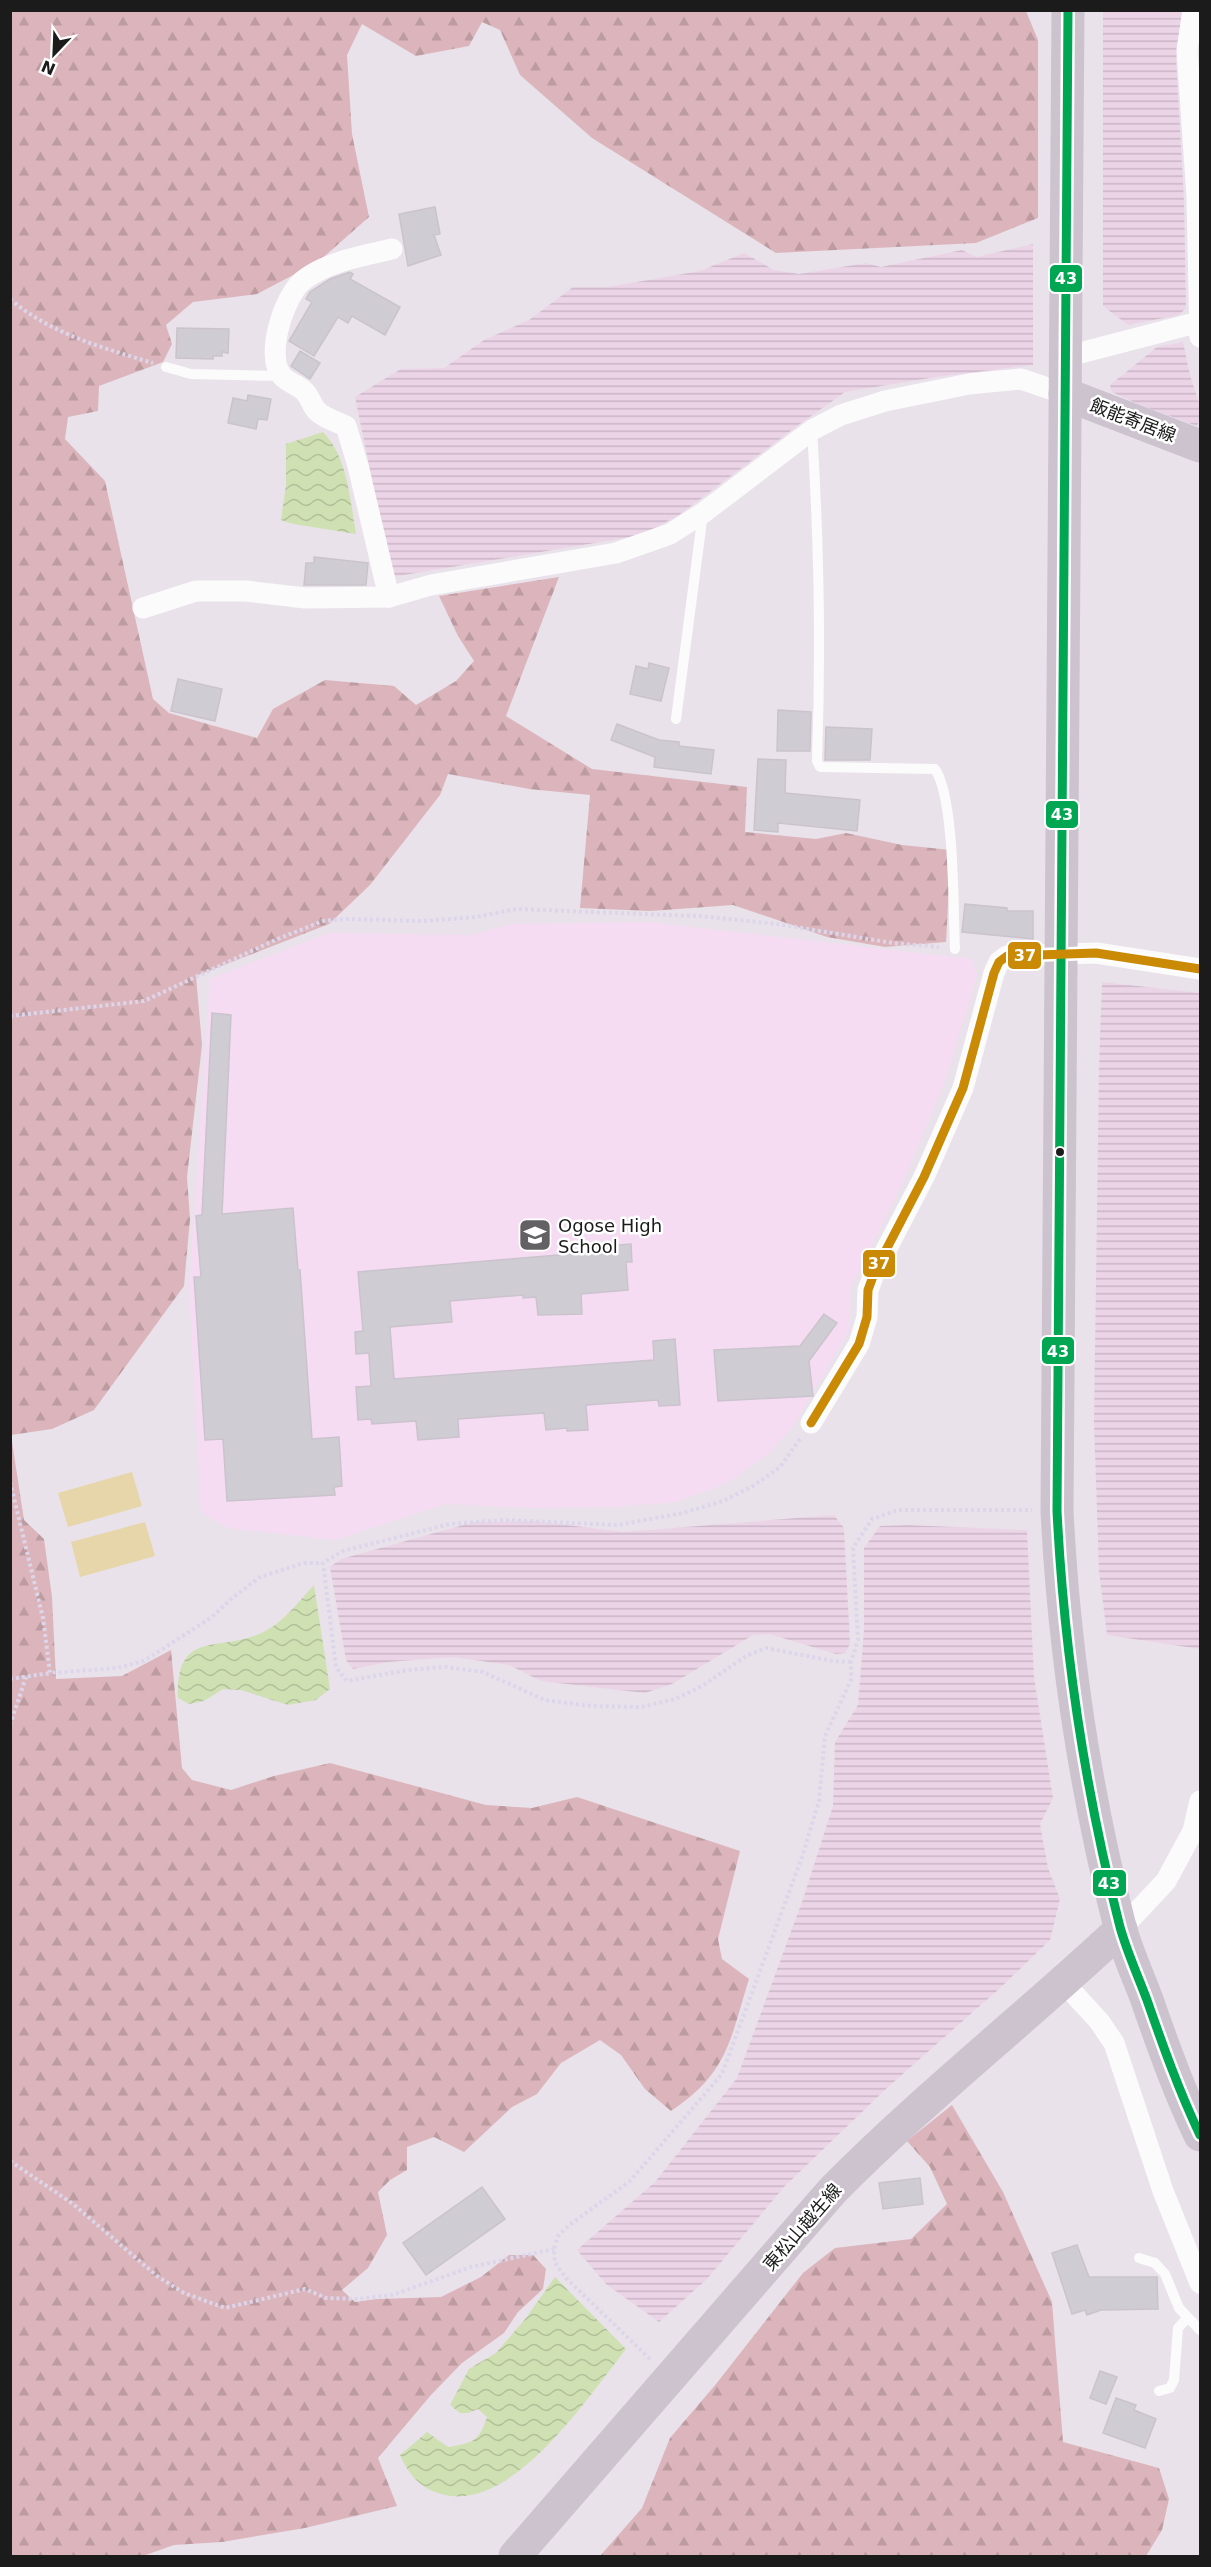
<svg xmlns="http://www.w3.org/2000/svg" width="1211" height="2567" font-family="'DejaVu Sans','Noto Sans JP',sans-serif">
<defs>
<pattern id="farmland-rules" width="6" height="5" patternUnits="userSpaceOnUse" patternTransform="scale(1.5)"><rect width="6" height="5" fill="#ecd4e7"/><path d="M0 2.5h6" fill="none" stroke="#cab5c6"/></pattern>
<pattern id="forest-firs" width="22" height="20" patternUnits="userSpaceOnUse" patternTransform="scale(1.5)"><rect width="22" height="20" fill="#dcb5bc"/><path d="M5 1l3.5 6h-7zM16 11l3.5 6h-7z" fill="#bc9ba1"/></pattern>
<pattern id="water-waves" width="16" height="10" patternUnits="userSpaceOnUse" patternTransform="scale(1.5)"><rect width="16" height="10" fill="#cfe1b3"/><path d="M0 5q4-4 8 0t8 0" fill="none" stroke="#b1c099"/></pattern>
</defs>
<rect width="100%" height="100%" fill="#e9e2ea"/>
<!-- education -->
<polygon fill="#f5dcf2" points="649,922 972,959 977,975 945,1081 903,1182 850,1288 850,1329 793,1426 770,1452 729,1482 677,1502 614,1507 531,1508 446,1504 335,1540 228,1528 201,1512 189,1290 210,979 329,933 472,935 511,924"/>
<!-- farmland -->
<g fill="url(#farmland-rules)">
<polygon points="1103,11 1182,11 1176,59 1184,200 1186,308 1179,315 1128,325 1103,306"/>
<polygon points="1033,244 1033,365 936,377 845,392 797,426 679,515 642,535 392,577 355,397 401,369 444,368 484,340 529,320 573,287 608,287 700,271 744,253 774,270 799,274 866,263 881,267 962,250 976,257"/>
<polygon points="1183,342 1190,375 1200,406 1200,418 1197,426 1140,405 1112,392 1110,385 1157,347"/>
<polygon points="1102,982 1200,993 1200,1649 1107,1635 1099,1571 1094,1422 1099,1068"/>
<polygon points="834,1515 844,1528 850,1644 845,1653 836,1654 769,1634 753,1635 672,1684 645,1693 541,1681 509,1665 453,1657 388,1662 353,1669 346,1660 330,1567 341,1559 474,1522 534,1521 624,1532"/>
<polygon points="907,1525 1027,1530 1034,1677 1053,1798 1040,1824 1048,1868 1060,1899 1050,1940 999,1989 888,2087 784,2187 707,2279 659,2322 606,2284 577,2250 655,2182 737,2078 803,1899 833,1806 835,1742 858,1705 864,1630 864,1548 880,1526"/>
</g>
<!-- forest -->
<g fill="url(#forest-firs)">
<path d="M11,11H1026L1038,40V218L976,243L776,253L592,138L520,75L500,30L482,22L469,46L416,56L362,24L347,55L352,134L369,217L318,262L257,294L193,302L166,325L172,344L163,362L99,386L98,411L68,417L65,439L105,481L153,699L169,713L257,738L273,709L325,680L394,686L416,705L456,681L474,661L458,636L439,596L559,577L506,716L592,769L747,787L745,832L816,839L846,833L902,845L951,850L946,942L885,947L827,937L733,905L650,911L580,908L590,795L529,789L448,774L440,795L370,885L329,924L196,976L202,1045L187,1177L190,1219L184,1286L94,1410L52,1429L11,1435L24,1520L44,1539L52,1597L56,1679L122,1676L171,1650L182,1768L192,1780L231,1790L274,1776L330,1763L486,1805L532,1808L577,1797L740,1851L718,1939L722,1959L749,1979C730,2040 728,2073 671,2111L645,2089L621,2055L600,2040L561,2063L537,2094L512,2107L464,2152L434,2137L407,2147V2170L390,2180L378,2192L387,2235L368,2268L342,2290L355,2302L377,2299L441,2297L481,2277L509,2255H533L546,2269L543,2289L518,2312L504,2333L462,2363L431,2395L378,2458L397,2506L305,2528L222,2542L174,2545L143,2556H11Z"/>
<polygon points="952,2105 1003,2192 1052,2302 1063,2442 1159,2468 1169,2499 1162,2530 1146,2556 600,2556 642,2508 670,2438 716,2384 803,2273 835,2248 911,2239 947,2204 930,2167 907,2141"/>
</g>
<!-- pitch -->
<g fill="#e7d6aa">
<polygon points="132,1472 142,1506 68,1527 58,1493"/>
<polygon points="145,1522 155,1556 80,1577 71,1542"/>
</g>
<!-- water -->
<g fill="url(#water-waves)">
<path d="M323,432C348,458 350,499 356,534L293,524L281,520L286,485V444Z"/>
<path d="M314,1585L330,1689L316,1700L288,1705L241,1690L223,1689L204,1701L189,1704L178,1698C176,1630 216,1652 259,1634C283,1624 297,1603 314,1585Z"/>
<path d="M555,2277L626,2349C588,2397 511,2515 441,2494C420,2488 409,2475 400,2455L427,2432L448,2447C474,2443 479,2441 487,2417L478,2409L468,2413H460L450,2405L469,2369L496,2353L526,2318Z"/>
</g>
<!-- building -->
<g fill="#d0ccd3" stroke="#cac3cd" stroke-width="1.5">
<polygon points="435,207 440,234 434,235 441,255 408,266 399,214"/>
<polygon points="350,272 353,274 350,279 400,307 385,335 352,316 348,323 338,317 314,356 289,341 312,302 306,299 310,292 330,279"/>
<polygon points="177,328 229,329 228,353 222,352 222,356 213,356 213,359 176,358"/>
<polygon points="300,351 320,363 310,379 291,366"/>
<polygon points="248,395 271,399 267,420 258,419 256,429 228,423 233,398 247,401"/>
<polygon points="314,557 368,563 366,585 304,585 306,563 314,563"/>
<polygon points="649,663 669,668 661,701 630,694 636,666 648,669"/>
<polygon points="178,679 222,689 215,721 171,711"/>
<polygon points="778,710 811,712 810,751 777,751"/>
<polygon points="617,724 659,740 679,742 679,746 714,750 711,774 654,767 655,757 611,740"/>
<polygon points="826,727 872,729 870,760 825,760"/>
<polygon points="758,759 786,760 785,793 860,800 857,831 778,823 778,832 754,830"/>
<polygon points="965,904 1007,908 1007,911 1033,911 1033,939 962,932"/>
<polygon points="212,1013 231,1015 222,1214 293,1208 298,1270 300,1270 312,1439 339,1437 342,1486 334,1487 335,1495 227,1501 223,1439 205,1440 194,1277 201,1277 196,1216 202,1215"/>
<polygon points="631,1244 632,1262 626,1262 628,1290 581,1294 582,1314 538,1315 536,1297 523,1298 523,1295 450,1301 452,1322 390,1327 394,1379 654,1360 653,1341 675,1339 680,1405 659,1406 658,1400 586,1405 588,1430 567,1431 567,1428 546,1430 544,1413 458,1419 459,1437 418,1440 416,1421 372,1424 371,1419 358,1420 356,1387 371,1386 369,1353 356,1354 355,1332 363,1331 358,1272 593,1252 593,1247"/>
<polygon points="824,1314 837,1323 809,1361 813,1396 718,1401 714,1350 800,1346"/>
<polygon points="920,2178 923,2204 883,2209 879,2183"/>
<polygon points="482,2187 505,2219 426,2275 403,2243"/>
<polygon points="1077,2245 1089,2277 1157,2277 1158,2309 1101,2310 1087,2315 1085,2310 1072,2314 1052,2253"/>
<polygon points="1100,2371 1117,2377 1106,2404 1090,2398"/>
<polygon points="1116,2398 1136,2405 1134,2410 1156,2419 1145,2448 1103,2433"/>
</g>
<g fill="none" stroke-linecap="round" stroke-linejoin="round">
<!-- path -->
<g stroke="#dcd6ea" stroke-width="4" stroke-dasharray="3 3" stroke-linecap="butt">
<path d="M10,299C51,334 103,348 153,363"/>
<polyline points="10,1016 144,1001 273,941 323,921 345,919 423,921 476,917 516,909 699,916 777,924 893,943 939,947"/>
<polyline points="800,1439 780,1467 753,1486 723,1501 683,1513 618,1525 503,1520 450,1524 343,1551 323,1563 336,1667 347,1681 408,1670 446,1667 483,1672 545,1700 591,1706 641,1707 675,1699 702,1686 746,1656 766,1648 833,1661 851,1662"/>
<polyline points="10,1482 43,1618 50,1673 117,1668 144,1661 212,1617 231,1599 260,1577 304,1563 323,1563"/>
<polyline points="10,1679 50,1673"/>
<polyline points="10,1725 26,1677"/>
<polyline points="10,2161 73,2204 157,2276 184,2293 225,2308 305,2289 326,2298 358,2299 392,2295 471,2267 554,2249"/>
<polyline points="650,2359 566,2278 555,2263 554,2249 558,2236 568,2226 630,2181 722,2074 802,1857 819,1801 825,1736 851,1680 851,1662 858,1640 853,1548 872,1519 898,1510 1032,1510"/>
</g>
<!-- service -->
<g stroke="#fcfbfc" stroke-width="10">
<polyline points="166,367 191,374 282,376"/>
<path d="M812,430C819,540 821,651 817,761L820,767L935,769C955,799 953,909 955,949"/>
<polyline points="676,719 703,513"/>
<polyline points="1139,2258 1155,2263 1165,2274 1179,2308 1200,2330"/>
<polyline points="1159,2391 1170,2388 1174,2380 1178,2328 1187,2318"/>
</g>
<!-- minor -->
<g stroke="#fcfbfc" stroke-width="21">
<polyline points="1193,10 1187,50 1197,197 1200,337"/>
<polyline points="1065,357 1199,322"/>
<path d="M389,597L358,466L346,426C337,422 324,418 317,411C312,406 310,397 305,392C299,385 288,383 282,376C264,356 285,292 305,279C330,261 362,256 392,249"/>
<polyline points="143,608 196,591 246,591 305,598 389,597 431,585 616,553 670,534 703,513 812,430 841,415 885,401 969,384 1021,379 1065,394"/>
<polyline points="811,1423 859,1344 867,1317 868,1290 875,1271 924,1177 963,1088 994,973 999,962 1007,956 1096,953 1200,969"/>
<polyline points="1121,1929 1166,1881 1193,1831 1200,1801"/>
<polyline points="1064,1983 1099,2021 1114,2043 1163,2191 1200,2283"/>
</g>
<!-- primary -->
<g stroke="#ccc3cf" stroke-width="33">
<path d="M1068,10L1057,1511C1064,1652 1085,1790 1120,1927C1127,1952 1138,1976 1147,2000C1163,2046 1179,2091 1200,2135"/>
<polyline points="1065,394 1200,446"/>
<path d="M515,2556L833,2190C924,2098 1026,2018 1121,1929"/>
</g>
<!-- bus-1 casing -->
<g stroke="#fff" stroke-width="14">
<path id="bus-1" d="M1068,10L1057,1511C1064,1652 1085,1790 1120,1927C1127,1952 1138,1976 1147,2000C1163,2046 1179,2091 1200,2135"/>
</g>
<!-- bus-2 casing -->
<g stroke="#fff" stroke-width="14">
<polyline id="bus-2" points="811,1423 859,1344 867,1317 868,1290 875,1271 924,1177 963,1088 994,973 999,962 1007,956 1096,953 1200,969"/>
</g>
<!-- bus-1 -->
<use href="#bus-1" stroke="#00a651" stroke-width="9"/>
<!-- bus-2 -->
<use href="#bus-2" stroke="#cb8a05" stroke-width="9"/>
</g>
<!-- icons -->
<defs>
<g id="school-square" transform="scale(1.725)"><rect x="-9" y="-9" width="18" height="18" rx="4" fill="#636163" stroke="#fff"/><path d="M0-5L7-2L0 1L-7-2ZM-4 1L0 2.5L4 1V4Q0 6-4 4Z" fill="#fff"/></g>
</defs>
<g fill-rule="evenodd">
<use href="#school-square" x="535" y="1235"/>
</g>
<!-- markers -->
<circle fill="#1b1b1b" stroke="#fff" stroke-width="2" cx="1060" cy="1152" r="5"/>
<g text-anchor="middle" dominant-baseline="central" stroke-width="5" stroke-linejoin="round" paint-order="stroke">
<!-- street labels -->
<g font-size="18" fill="#1b1b1b" stroke="#fff">
<text transform="translate(1133 420) rotate(21)">飯能寄居線</text>
<text transform="translate(802 2227) rotate(-49)">東松山越生線</text>
</g>
<!-- poi labels -->
<g font-size="18" fill="#1b1b1b" stroke="#fff" text-anchor="start">
<text x="558" y="1225">Ogose High<tspan x="558" dy="21">School</tspan></text>
</g>
</g>
<g stroke="#fff" stroke-width="2">
<rect x="1049" y="264" width="34" height="29" rx="6" fill="#00a651"/>
<rect x="1045" y="800" width="34" height="29" rx="6" fill="#00a651"/>
<rect x="1007" y="941" width="35" height="29" rx="6" fill="#cb8a05"/>
<rect x="862" y="1249" width="34" height="29" rx="6" fill="#cb8a05"/>
<rect x="1041" y="1336" width="34" height="29" rx="6" fill="#00a651"/>
<rect x="1092" y="1869" width="35" height="28" rx="6" fill="#00a651"/>
</g>
<g font-size="16" text-anchor="middle" font-weight="bold" fill="#fff">
<text x="1066" y="284">43</text>
<text x="1062" y="820">43</text>
<text x="1025" y="961">37</text>
<text x="879" y="1269">37</text>
<text x="1058" y="1357">43</text>
<text x="1109" y="1889">43</text>
</g>
<!-- border -->
<rect width="1211" height="2567" fill="none" stroke="#1b1b1b" stroke-width="24"/>
<!-- north arrow -->
<g transform="translate(54 54) rotate(203)" stroke="#ffffff" stroke-width="4.5" paint-order="stroke">
<path d="M0-4.5L10 22L0 15L-10 22Z" fill="#1b1b1b"/>
<text y="-9" font-size="16" font-weight="bold" text-anchor="middle" fill="#1b1b1b">N</text>
</g>
</svg>
